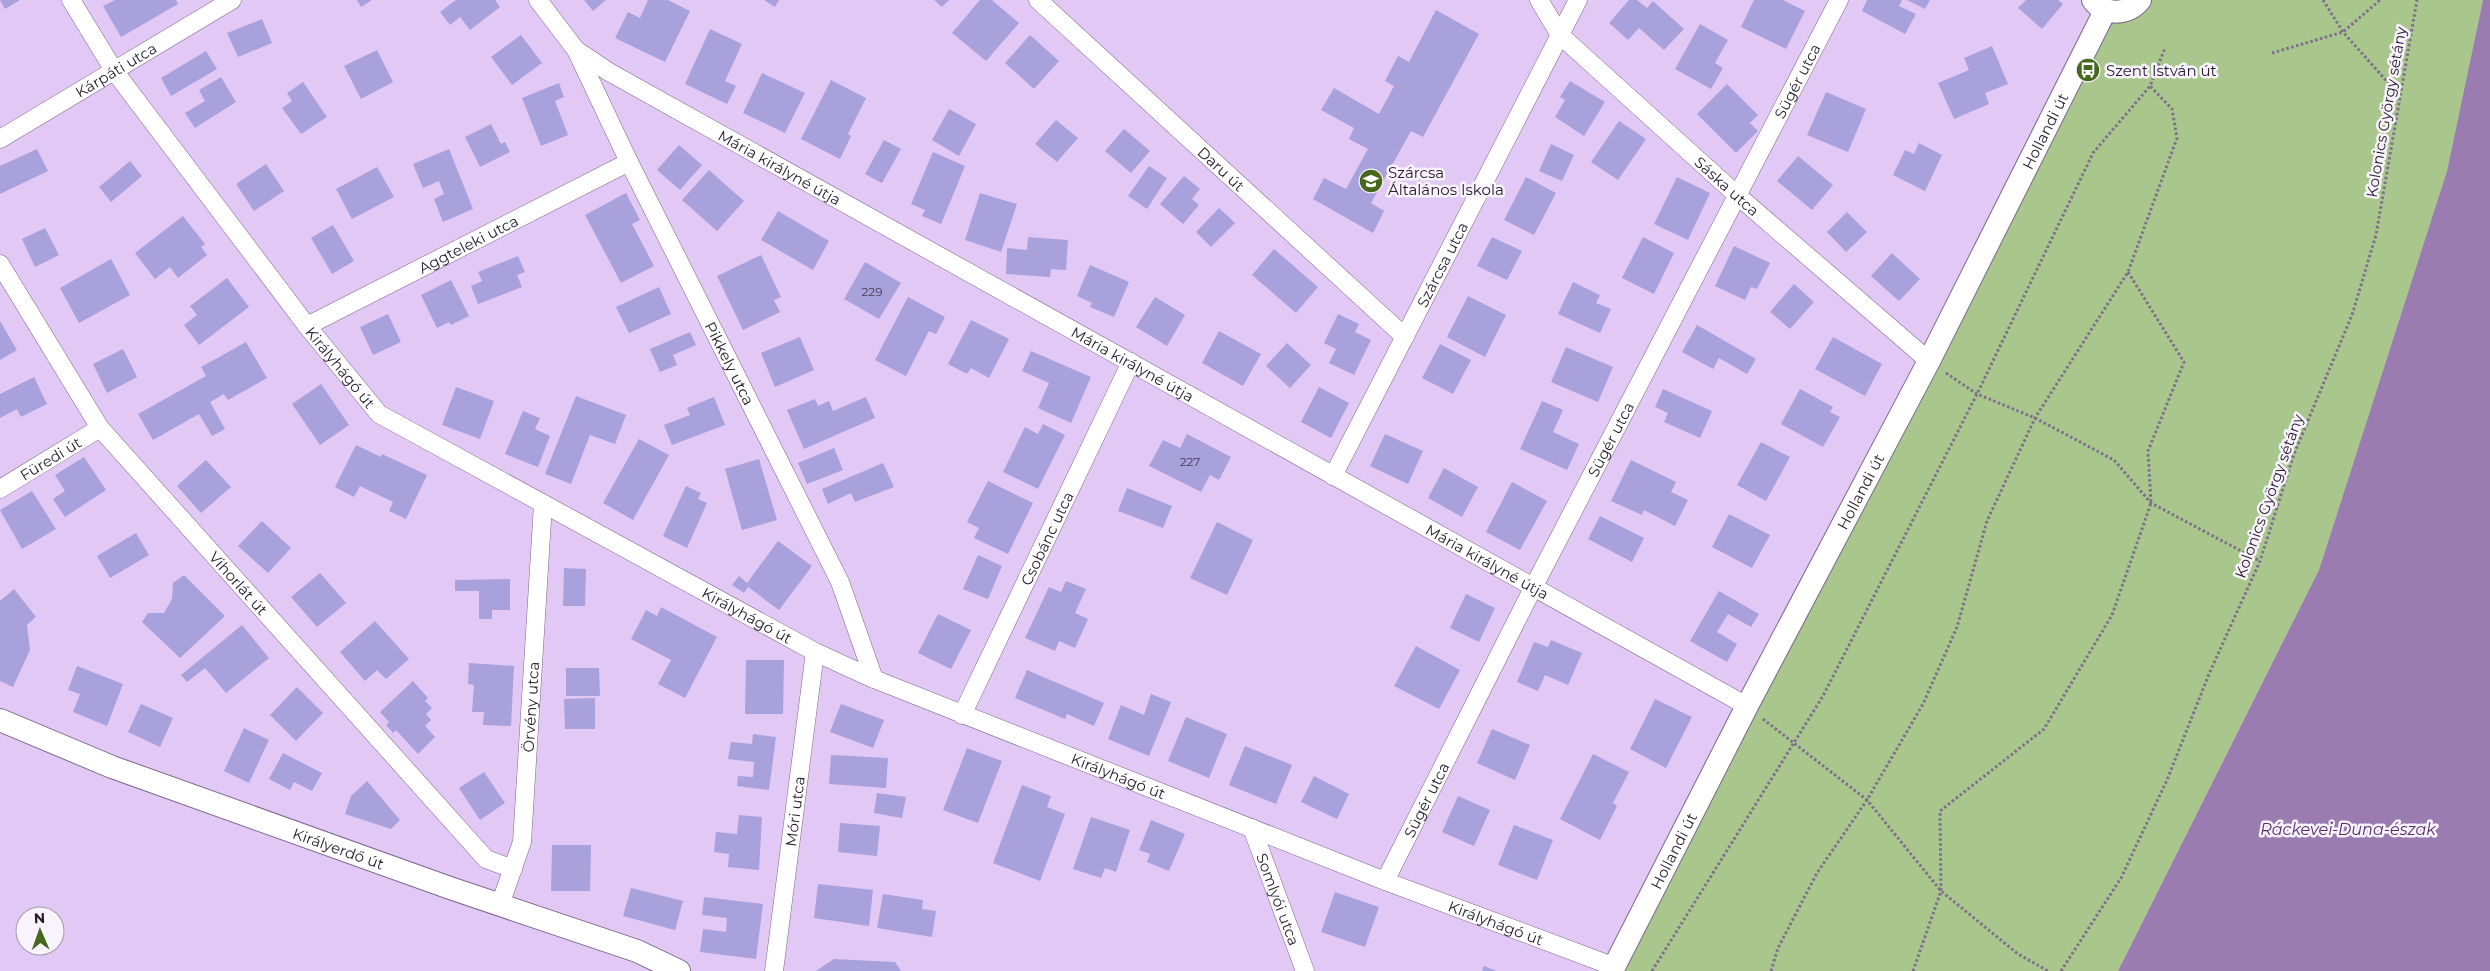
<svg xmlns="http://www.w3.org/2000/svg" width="2490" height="971" font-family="Montserrat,sans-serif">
<rect width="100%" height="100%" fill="#e2c9f5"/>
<!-- green -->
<polygon fill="#a9c68d" points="2107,0 2483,0 2447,171 2319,570 2118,971 1612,971"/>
<!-- water -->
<polygon fill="#9a7cb0" points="2483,0 2490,0 2490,971 2118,971 2319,570 2447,171"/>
<!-- building -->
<g fill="#a8a1db">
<polygon points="0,0 20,0 5,9"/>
<polygon points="115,0 176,0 178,4 121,37 103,6"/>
<polygon points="357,0 372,0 361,7"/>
<polygon points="456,0 495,0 500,7 470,30 460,17 450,25 440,12"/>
<polygon points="584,0 606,0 593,11"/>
<polygon points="648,0 668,0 690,11 665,62 615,38 628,12 640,18"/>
<polygon points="764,0 779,0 775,7"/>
<polygon points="934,0 949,0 942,7"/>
<polygon points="980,0 992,0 1019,23 986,61 952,33"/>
<polygon points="1629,0 1637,0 1647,8 1653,1 1684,29 1664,50 1639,28 1628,40 1609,23"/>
<polygon points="1754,0 1783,0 1805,11 1786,49 1741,27"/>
<polygon points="1867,0 1902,0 1899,6 1916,14 1905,34 1862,11"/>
<polygon points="1907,0 1930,0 1925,9"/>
<polygon points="2026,0 2058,0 2063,4 2042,29 2018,8"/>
<polygon points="1436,10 1479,34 1423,137 1411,131 1371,203 1384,211 1373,233 1313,199 1324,178 1346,189 1368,149 1349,139 1354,128 1321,110 1334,88 1379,114 1394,86 1385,81 1398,56 1409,62"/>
<polygon points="262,19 272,43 238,57 227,33"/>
<polygon points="1700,24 1728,40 1715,63 1723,68 1711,89 1675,69"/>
<polygon points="710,29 742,44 725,81 736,86 727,104 685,84"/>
<polygon points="521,35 542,63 512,85 491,57"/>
<polygon points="1030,35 1059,61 1034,89 1005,63"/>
<polygon points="1992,46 2008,84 1985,93 1989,104 1954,119 1938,83 1969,70 1964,58"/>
<polygon points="377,50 393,82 361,99 344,66"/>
<polygon points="206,51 217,69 171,96 161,78"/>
<polygon points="762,73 805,93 785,133 743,113"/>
<polygon points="221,77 236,102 195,128 185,113 205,101 199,90"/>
<polygon points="831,80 866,98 848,134 851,136 840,159 801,139"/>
<polygon points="1570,81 1605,102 1584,136 1555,117 1565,100 1560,97"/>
<polygon points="303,82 327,117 301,134 282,108 292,101 287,93"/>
<polygon points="559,83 564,97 555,101 568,135 541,146 522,98"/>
<polygon points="1727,84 1758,115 1750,123 1758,131 1736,153 1697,114"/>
<polygon points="1826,92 1866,109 1848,152 1807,135"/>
<polygon points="949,109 976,124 959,156 932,140"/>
<polygon points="1056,120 1078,138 1057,162 1035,144"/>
<polygon points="1619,121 1646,139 1618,180 1591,162"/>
<polygon points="491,124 501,144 505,142 510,152 480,167 465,137"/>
<polygon points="1124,129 1150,151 1131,173 1105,151"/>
<polygon points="884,140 901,149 882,183 865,174"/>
<polygon points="1919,143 1942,155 1925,191 1893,175 1905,150 1914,154"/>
<polygon points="1551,144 1574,155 1562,181 1539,171"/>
<polygon points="679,145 702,165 680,190 657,170"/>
<polygon points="37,149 48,171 0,194 0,166"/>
<polygon points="449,149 473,209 443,222 434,199 444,194 439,181 423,188 413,164"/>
<polygon points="933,152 965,166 941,224 922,216 925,210 911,204"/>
<polygon points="1798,156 1833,185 1812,210 1777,181"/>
<polygon points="130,161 142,176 111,202 99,187"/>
<polygon points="266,164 284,191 254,211 236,184"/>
<polygon points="1149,166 1167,178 1147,209 1128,196"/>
<polygon points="377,167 394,197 352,219 336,189"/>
<polygon points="709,170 744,201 717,231 682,200"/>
<polygon points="1184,176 1200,189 1192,199 1199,205 1183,224 1160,204"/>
<polygon points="1526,177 1556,193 1534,235 1504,220"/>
<polygon points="1677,177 1710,193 1688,240 1654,224"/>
<polygon points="626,193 640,220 632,224 654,266 621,283 585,215"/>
<polygon points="980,193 1017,204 1001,252 965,240"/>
<polygon points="1219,208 1235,223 1211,247 1196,232"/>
<polygon points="778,211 829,241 813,270 761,240"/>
<polygon points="1847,212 1867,232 1846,252 1827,232"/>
<polygon points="183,216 205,244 201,247 207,255 178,278 170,267 155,279 135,253"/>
<polygon points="333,225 354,261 332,274 311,238"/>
<polygon points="45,228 59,255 35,267 22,239"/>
<polygon points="1028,237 1068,240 1066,270 1051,269 1050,277 1006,274 1007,248 1027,250"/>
<polygon points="1492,237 1522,251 1507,280 1477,266"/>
<polygon points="1643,237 1674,253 1654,294 1622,278"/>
<polygon points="1734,246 1770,263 1757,289 1751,287 1745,300 1715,286"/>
<polygon points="1274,249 1318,287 1296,313 1252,275"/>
<polygon points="1892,253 1920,279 1899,301 1871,276"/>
<polygon points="761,255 781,297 774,300 780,312 743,330 717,276"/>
<polygon points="518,256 525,272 517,275 522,287 478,304 471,286 482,281 478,272"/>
<polygon points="111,259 130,295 79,323 60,288"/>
<polygon points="865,262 901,283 879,319 844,299"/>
<polygon points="1090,265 1129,282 1114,317 1090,307 1092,303 1077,296"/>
<polygon points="227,278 249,307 199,345 184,325 197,315 190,306"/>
<polygon points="451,280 469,316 451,325 449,322 437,328 421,295"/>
<polygon points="1573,282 1600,295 1596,303 1611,309 1600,333 1558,314"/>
<polygon points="1794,284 1814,302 1790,329 1770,312"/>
<polygon points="659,287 671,314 629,333 616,307"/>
<polygon points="1468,296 1506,315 1485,357 1447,337"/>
<polygon points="908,297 945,317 936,334 929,331 906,376 875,360"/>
<polygon points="1155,297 1185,315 1167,346 1136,327"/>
<polygon points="388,314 401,342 373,355 360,327"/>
<polygon points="1338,314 1359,324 1355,332 1371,340 1354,375 1329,363 1336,349 1324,343"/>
<polygon points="971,320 1009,339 989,378 971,368 967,374 948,364"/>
<polygon points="0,321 17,350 0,360"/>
<polygon points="1697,325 1756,359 1747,374 1719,358 1713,369 1682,352"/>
<polygon points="1219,331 1261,354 1243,386 1202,363"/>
<polygon points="690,332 696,345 673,355 677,365 660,372 650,349"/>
<polygon points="800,337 814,370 775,387 761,353"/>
<polygon points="1833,337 1882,364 1865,396 1815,369"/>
<polygon points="246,342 267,378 228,400 224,394 210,402 225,429 212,436 199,414 153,440 138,414 206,376 201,367"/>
<polygon points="1287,343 1311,365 1290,388 1266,366"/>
<polygon points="1440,344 1471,360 1453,394 1422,378"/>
<polygon points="1566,347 1613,367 1598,402 1551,382"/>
<polygon points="123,349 137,377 107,393 93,364"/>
<polygon points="1031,351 1091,377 1071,423 1038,408 1049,383 1022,371"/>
<polygon points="34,377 47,404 21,417 17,409 0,418 0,394"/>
<polygon points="321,384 349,425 320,445 292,404"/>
<polygon points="456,387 494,401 480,439 442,425"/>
<polygon points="1319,387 1349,403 1331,438 1301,422"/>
<polygon points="1663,389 1712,411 1700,438 1664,422 1668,413 1655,407"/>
<polygon points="1800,389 1833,407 1830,412 1840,417 1823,447 1781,424"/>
<polygon points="576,396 626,415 615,444 590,435 571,484 545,474"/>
<polygon points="714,397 725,425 672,445 664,425 690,415 687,408"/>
<polygon points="866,397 875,418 804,449 787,410 815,399 818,406 829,401 833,411"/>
<polygon points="1542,401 1563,410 1553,432 1579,444 1567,470 1520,449"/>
<polygon points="523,411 540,418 535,429 550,436 538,467 505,454"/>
<polygon points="1043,424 1065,435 1038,489 1003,472 1025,427 1038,434"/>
<polygon points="1187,434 1231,457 1219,480 1210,475 1201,492 1149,466 1163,440 1180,448"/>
<polygon points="1385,434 1423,451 1408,484 1370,466"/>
<polygon points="639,439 669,455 633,520 603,503"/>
<polygon points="1761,442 1790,457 1766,501 1737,485"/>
<polygon points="356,445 381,457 382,454 427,475 406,519 389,511 393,502 360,486 354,497 335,487"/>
<polygon points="834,448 843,470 807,484 798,463"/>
<polygon points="84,457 106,490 65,517 53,499 65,491 55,475"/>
<polygon points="759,459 777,520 742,530 725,469"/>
<polygon points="206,460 231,487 201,513 177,486"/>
<polygon points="1631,460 1676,482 1671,492 1688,500 1675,526 1644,510 1642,515 1611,501"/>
<polygon points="883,463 894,487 855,502 851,493 828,504 822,489"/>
<polygon points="1444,468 1478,487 1462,517 1428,498"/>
<polygon points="988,481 1033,503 1008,554 974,538 979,528 967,522"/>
<polygon points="1512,482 1547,501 1520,550 1486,532"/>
<polygon points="686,486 701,493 698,499 707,503 687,548 663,536"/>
<polygon points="1127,488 1172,506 1163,528 1118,511"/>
<polygon points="32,491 56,529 22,549 0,510"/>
<polygon points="1729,514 1770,535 1752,568 1712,547"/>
<polygon points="1600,516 1644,538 1632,562 1588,539"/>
<polygon points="262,521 291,548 268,573 238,546"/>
<polygon points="1217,522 1253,540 1227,595 1190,578"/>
<polygon points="136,533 149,555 110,578 97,556"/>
<polygon points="778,541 812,566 779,610 748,587 744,593 732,585 739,576 747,583"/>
<polygon points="978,555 1002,566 988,599 963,589"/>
<polygon points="564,568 586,569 585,606 563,606"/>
<polygon points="320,573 346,603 317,627 291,597"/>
<polygon points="184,575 225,616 180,658 142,622 148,613 164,613 172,599 173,583"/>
<polygon points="510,579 510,610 492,610 492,619 479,619 479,591 455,591 455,580"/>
<polygon points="1066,581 1086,589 1075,613 1088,619 1075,648 1059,641 1055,651 1025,638 1049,587 1061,592"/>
<polygon points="14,589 36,617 27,625 30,650 13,687 0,681 0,601"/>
<polygon points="1719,591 1759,614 1751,627 1728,614 1717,632 1737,644 1727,662 1690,641"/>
<polygon points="1466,594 1495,608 1479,642 1450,628"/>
<polygon points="661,607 717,637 685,698 658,684 671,660 631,639 646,610 657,616"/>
<polygon points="938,614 971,630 951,669 918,653"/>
<polygon points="375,621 409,659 386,679 377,670 365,681 340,652"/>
<polygon points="242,625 269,658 226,693 205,668 187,682 181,675"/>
<polygon points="1551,640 1582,653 1568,685 1545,675 1538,691 1517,682 1534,642 1548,647"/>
<polygon points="1416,646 1460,670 1439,709 1394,686"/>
<polygon points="746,660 784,660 783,714 745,714"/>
<polygon points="469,663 514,666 511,726 483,725 484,712 472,712 474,685 468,684"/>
<polygon points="77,666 123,684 107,726 73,712 80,694 68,690"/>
<polygon points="566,668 599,668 600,696 566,696"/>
<polygon points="1027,670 1104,703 1094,726 1067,714 1065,719 1015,698"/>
<polygon points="413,681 428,698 425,701 432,708 426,714 431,720 425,726 435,737 418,754 396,730 393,733 386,725 389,722 380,712"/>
<polygon points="297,687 323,713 296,741 270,715"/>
<polygon points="1151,694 1171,702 1149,756 1108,739 1121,705 1144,715"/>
<polygon points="595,698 595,729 565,729 564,699"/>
<polygon points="1655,699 1692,717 1666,768 1630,749"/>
<polygon points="141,704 173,718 160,747 128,732"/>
<polygon points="841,704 884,720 873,748 830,732"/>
<polygon points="1186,717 1227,734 1209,778 1168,761"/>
<polygon points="244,728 269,740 249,783 224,771"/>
<polygon points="1492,729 1530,745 1515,780 1477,763"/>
<polygon points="753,734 776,737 769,790 737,786 738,776 753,777 754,762 728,759 731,742 752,744"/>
<polygon points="1245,746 1292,765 1276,804 1229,785"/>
<polygon points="967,748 1002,761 978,823 943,810"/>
<polygon points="283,753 322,773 312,791 294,782 290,790 269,779"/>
<polygon points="1593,754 1629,772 1613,803 1617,806 1600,840 1560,819"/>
<polygon points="831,755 888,758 886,788 829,784"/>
<polygon points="484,772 505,803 480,820 459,788"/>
<polygon points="1314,776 1349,794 1337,819 1301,802"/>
<polygon points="367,781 400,820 391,829 345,814 351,796"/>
<polygon points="1022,785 1051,796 1047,807 1065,814 1040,881 993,863"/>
<polygon points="877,793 906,797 902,818 874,813"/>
<polygon points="1458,796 1490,810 1474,846 1442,832"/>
<polygon points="739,815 762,817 759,870 728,867 729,854 714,852 716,832 737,834"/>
<polygon points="1091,817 1130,830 1116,872 1105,868 1101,878 1073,869"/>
<polygon points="1151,820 1185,834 1169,871 1147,862 1150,854 1139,850"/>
<polygon points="840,823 880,826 877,856 838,852"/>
<polygon points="1514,825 1553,840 1537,880 1498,865"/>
<polygon points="552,845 591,845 590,891 551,891"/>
<polygon points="818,884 873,890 869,926 814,918"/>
<polygon points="631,888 683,901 675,930 623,916"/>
<polygon points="1335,892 1379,907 1365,947 1321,932"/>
<polygon points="883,894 923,900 922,909 936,911 932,937 877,928"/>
<polygon points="704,897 763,904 756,959 700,952 703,929 726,932 727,918 702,915"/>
<polygon points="834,959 895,962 901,971 816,971"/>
<polygon points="1484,966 1497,971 1482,971"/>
</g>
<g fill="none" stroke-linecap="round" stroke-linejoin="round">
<!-- minor casing -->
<g stroke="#7c668d" stroke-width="19">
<g id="minor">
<path id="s1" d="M71,0L115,72L307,326L379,414L815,652L874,679L1385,881L1615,967"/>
<path id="s2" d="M538,0L576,50L609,72L1747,706"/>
<path id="s3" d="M1038,0L1405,337"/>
<path id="s4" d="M1539,0L1560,35L1738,196L1929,361"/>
<path id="s5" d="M576,50L629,162L840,582L874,679"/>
<path id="s6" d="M0,139L232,0"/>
<path id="s7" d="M0,264L100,428L486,859L513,869"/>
<path id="s8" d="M307,326L629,162"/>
<path id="s9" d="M1333,476L1578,0"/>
<path id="s10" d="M0,489L100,428"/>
<path id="s11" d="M962,715L1131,362"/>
<path id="s12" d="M1252,828L1305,971"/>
<path id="s13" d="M1385,881L1534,586L1839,0"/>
<path id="s14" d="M500,905L522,842L543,504"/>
<path id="s15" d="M774,971L815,652"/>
</g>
</g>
<!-- tertiary casing -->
<g stroke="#7c668d" stroke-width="24">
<g id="tertiary">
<path d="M2093,0C2104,16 2129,15 2140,0"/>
<path id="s16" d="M0,720L112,767L450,888L637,951L679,971"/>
<path id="s17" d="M1612,971L1747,706L1929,361L2105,11"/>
</g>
</g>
<!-- path -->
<g stroke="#7f6e8c" stroke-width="3" stroke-dasharray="2.5 2.5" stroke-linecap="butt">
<polyline points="2323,0 2343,32 2399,95"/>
<polyline points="2272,53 2343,32 2380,0"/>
<polyline points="1946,373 1977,394 2035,418 2114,460 2151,503 2260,561"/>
<polyline points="1763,719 1867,800 1941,891 2018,954 2048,971"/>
<polyline points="1652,971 1823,696 1977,394 2093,153 2150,86"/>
<polyline points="1771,971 1778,948 1817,873 1867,800 1923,704 1957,627 1987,521 2035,418 2128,272 2177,138 2172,109 2150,86 2165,48"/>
<polyline points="1913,971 1941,891 1940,811 2044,729 2112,615 2151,503 2148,451 2184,362 2128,272"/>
<polyline points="2061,971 2121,878 2167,780 2209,674 2260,561 2294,454 2352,315 2376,235 2417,0"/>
</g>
<!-- minor -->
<use href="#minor" stroke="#fff" stroke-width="18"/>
<!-- tertiary -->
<use href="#tertiary" stroke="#fff" stroke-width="22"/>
</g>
<!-- icons -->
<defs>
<g id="bus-disc" transform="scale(1.25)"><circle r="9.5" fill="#46671d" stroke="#f8f3fc"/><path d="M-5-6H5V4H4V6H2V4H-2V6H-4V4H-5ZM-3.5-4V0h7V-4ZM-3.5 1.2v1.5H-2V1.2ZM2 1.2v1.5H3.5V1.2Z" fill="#fff"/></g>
<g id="school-disc" transform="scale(1.25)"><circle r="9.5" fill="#46671d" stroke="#f8f3fc"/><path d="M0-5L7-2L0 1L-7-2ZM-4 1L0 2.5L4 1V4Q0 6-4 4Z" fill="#fff"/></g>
</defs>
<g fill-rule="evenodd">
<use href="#bus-disc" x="2088" y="70"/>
<use href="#school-disc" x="1371" y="181"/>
</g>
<g text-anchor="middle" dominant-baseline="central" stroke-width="5" stroke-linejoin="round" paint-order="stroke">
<!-- number labels -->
<g font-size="12" fill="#453c57">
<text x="872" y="291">229</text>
<text x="1190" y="461">227</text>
</g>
<!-- street labels -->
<g font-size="15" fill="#241b2b" stroke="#f8f3fc">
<text stroke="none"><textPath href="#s6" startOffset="135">Kárpáti utca</textPath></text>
<text stroke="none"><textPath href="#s13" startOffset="900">Sügér utca</textPath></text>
<text transform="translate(2386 112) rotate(-80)">Kolonics György sétány</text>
<text stroke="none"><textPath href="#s17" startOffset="945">Hollandi út</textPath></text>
<text stroke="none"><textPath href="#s2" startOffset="298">Mária királyné útja</textPath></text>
<text stroke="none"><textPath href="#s3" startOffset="249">Daru út</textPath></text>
<text stroke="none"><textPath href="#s4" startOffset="266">Sáska utca</textPath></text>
<text stroke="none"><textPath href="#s8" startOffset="181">Aggteleki utca</textPath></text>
<text stroke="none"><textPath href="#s9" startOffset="238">Szárcsa utca</textPath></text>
<text stroke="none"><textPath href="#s5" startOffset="349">Pikkely utca</textPath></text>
<text stroke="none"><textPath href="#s2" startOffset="702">Mária királyné útja</textPath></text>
<text stroke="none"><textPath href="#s1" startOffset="456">Királyhágó út</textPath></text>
<text stroke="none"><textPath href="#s13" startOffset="496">Sügér utca</textPath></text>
<text stroke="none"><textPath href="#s10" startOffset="59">Füredi út</textPath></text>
<text stroke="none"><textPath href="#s17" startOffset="540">Hollandi út</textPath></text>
<text transform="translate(2269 496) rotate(-70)">Kolonics György sétány</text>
<text stroke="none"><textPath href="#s11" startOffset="196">Csobánc utca</textPath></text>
<text stroke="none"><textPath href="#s2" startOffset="1108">Mária királyné útja</textPath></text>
<text stroke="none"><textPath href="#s7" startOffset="400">Vihorlát út</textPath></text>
<text stroke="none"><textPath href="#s1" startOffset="936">Királyhágó út</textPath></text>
<text stroke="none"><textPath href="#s14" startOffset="202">Örvény utca</textPath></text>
<text stroke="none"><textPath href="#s1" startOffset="1341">Királyhágó út</textPath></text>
<text stroke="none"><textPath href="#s13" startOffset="91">Sügér utca</textPath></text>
<text stroke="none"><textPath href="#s15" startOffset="161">Móri utca</textPath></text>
<text stroke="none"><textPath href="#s16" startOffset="362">Királyerdő út</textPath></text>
<text stroke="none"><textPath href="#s17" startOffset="135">Hollandi út</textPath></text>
<text stroke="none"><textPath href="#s12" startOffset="76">Somlyói utca</textPath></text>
<text stroke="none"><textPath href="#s1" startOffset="1746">Királyhágó út</textPath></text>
</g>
<!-- poi labels -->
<g font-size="15" fill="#241b2b" stroke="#f8f3fc" text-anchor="start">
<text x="2106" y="70">Szent István út</text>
<text x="1388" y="172">Szárcsa<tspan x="1388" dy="17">Általános Iskola</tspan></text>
</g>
<!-- water labels -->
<g font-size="16" font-style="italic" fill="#542c6e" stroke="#f8f3fc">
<text x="2348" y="829">Ráckevei-Duna-észak</text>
</g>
</g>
<!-- north arrow -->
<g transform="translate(40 931) rotate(358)"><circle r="24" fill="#f8f3fc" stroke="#a39da8"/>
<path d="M0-4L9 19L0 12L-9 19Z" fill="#46671d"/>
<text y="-8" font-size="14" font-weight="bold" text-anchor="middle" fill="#241b2b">N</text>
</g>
</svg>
